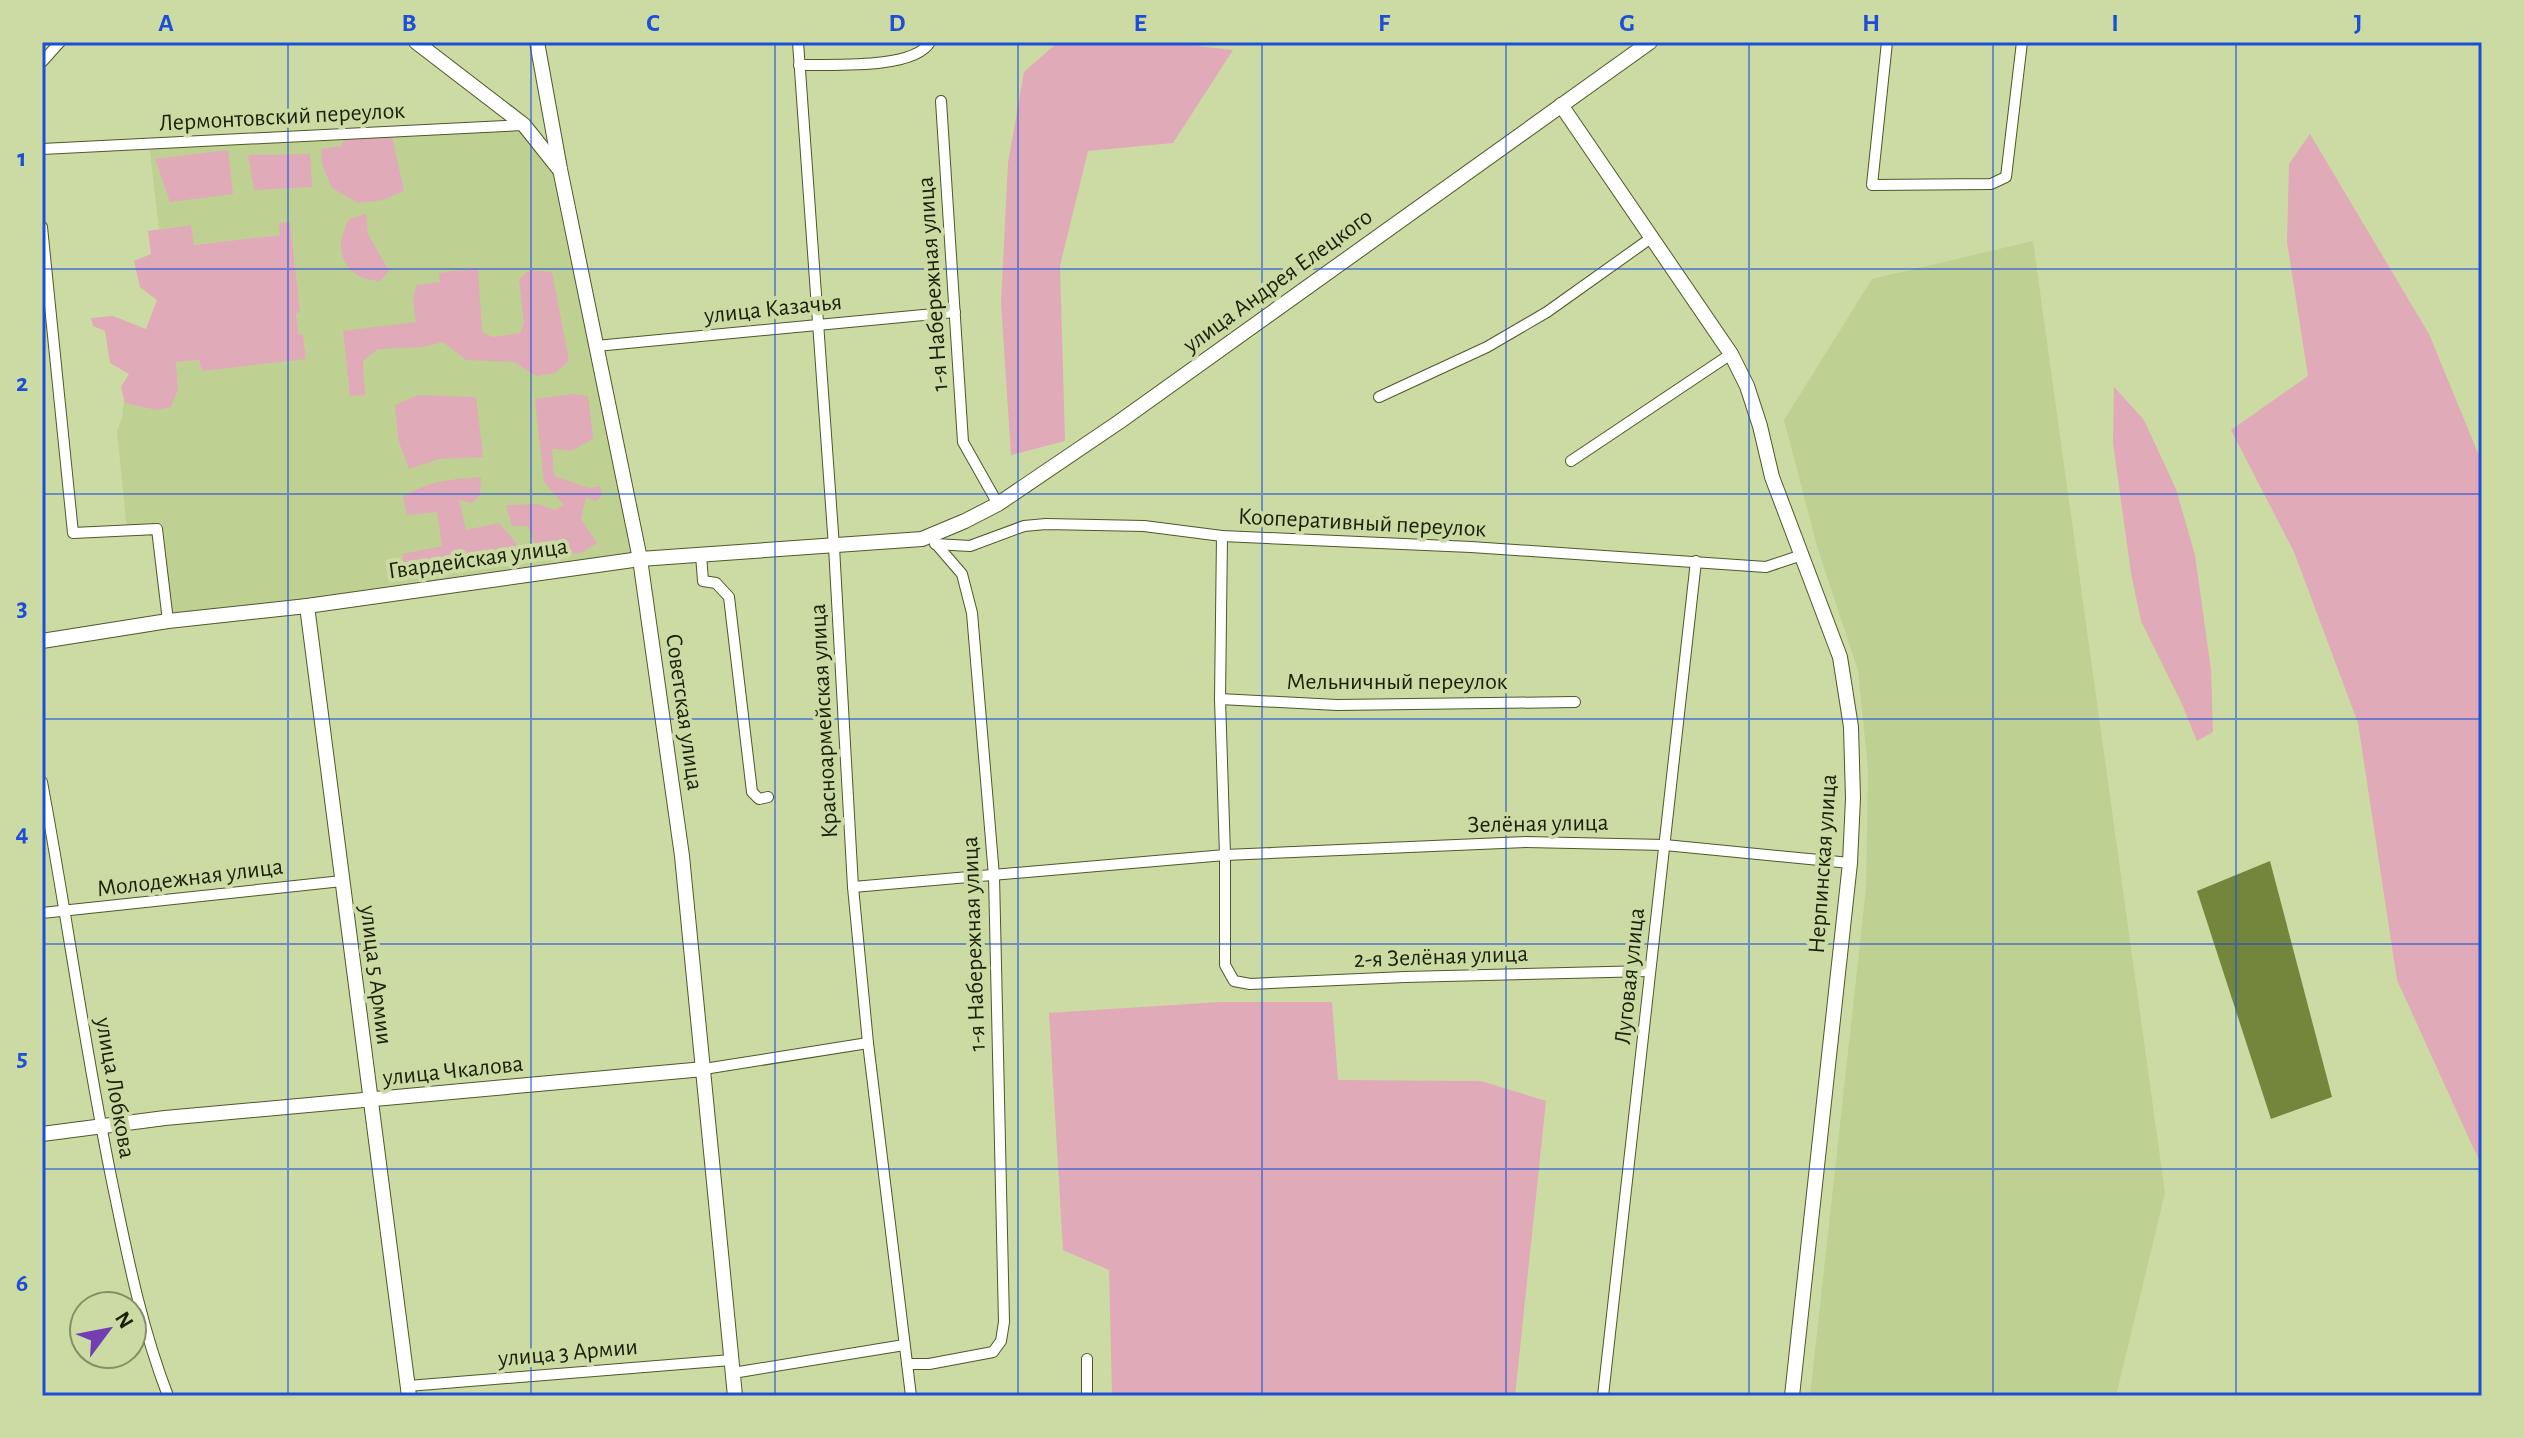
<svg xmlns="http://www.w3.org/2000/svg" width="2524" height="1438" font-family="'Alegreya Sans',sans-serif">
<rect width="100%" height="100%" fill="#cbdba3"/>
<!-- built -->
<g fill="#bfd192">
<polygon points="524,125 560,169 640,559 168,621 157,529 127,530 117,431 122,418 124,400 178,389 176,362 199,360 202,371 306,358 303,335 299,335 296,312 300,311 289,222 280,235 193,245 191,225 159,229 149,143"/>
<polygon points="2033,241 2165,1193 2116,1396 1810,1396 1866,889 1868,770 1858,671 1817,546 1784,420 1872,279"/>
</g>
<!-- green -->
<g fill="#e0aab8">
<polygon points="1058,42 1162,42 1233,50 1173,143 1088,151 1060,266 1065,441 1011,455 1001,303 1008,163 1024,72"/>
<polygon points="391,132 404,191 383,200 358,203 332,188 322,164 321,149 341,146 347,134"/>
<polygon points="2310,134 2429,334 2482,463 2482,1167 2397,980 2358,723 2294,552 2231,430 2308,376 2287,242 2289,164"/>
<polygon points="228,150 233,194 170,202 155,159"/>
<polygon points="310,154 312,187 254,190 248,155"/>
<path d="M366,214L368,234L389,271L380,281C359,280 341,269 341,245C340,237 346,227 349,219Z"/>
<polygon points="290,222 300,312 296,313 299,335 303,334 306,359 202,371 199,360 176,362 178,389 171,407 156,410 125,403 121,387 129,374 110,363 105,331 93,326 91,318 113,316 146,329 157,300 140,287 134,261 151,254 148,231 191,225 194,245 280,235 279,223"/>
<polygon points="478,268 482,332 493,337 520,333 524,323 519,279 529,270 552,272 569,361 555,373 536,376 514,362 466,360 443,342 423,347 378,349 363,361 365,395 350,396 343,331 416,322 413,302 416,285 440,282 439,273"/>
<polygon points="2114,387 2144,420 2176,489 2195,555 2211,670 2213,732 2197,741 2181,702 2141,621 2131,573 2113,443"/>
<polygon points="573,394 588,396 593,439 571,451 552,449 554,476 589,488 600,486 602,496 595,501 586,497 581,519 597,543 581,553 540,556 528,526 512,526 506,505 538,504 555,510 564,505 544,482 535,399"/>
<polygon points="418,395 476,397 483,457 439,459 409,469 398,439 395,405"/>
<path d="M481,477L480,495L472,503L459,500L466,530L499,523L517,544L515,555L405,572L402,554L442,546L437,512L407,515L403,497C426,481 453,479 481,477Z"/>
<polygon points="1220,1002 1332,1002 1338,1080 1481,1081 1546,1101 1515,1396 1112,1396 1109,1270 1063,1250 1049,1013"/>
</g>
<!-- water -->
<polygon fill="#73863b" points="2270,861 2332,1097 2271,1119 2197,891"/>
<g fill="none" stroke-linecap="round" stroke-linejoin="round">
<!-- minor casing -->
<g stroke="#4d5926" stroke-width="12">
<g id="minor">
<polyline points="798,42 834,547 853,887 868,1043 911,1396"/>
<polyline points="1887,42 1872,185 1991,184 2006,177 2022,42"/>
<polyline points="42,62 60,42"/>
<path d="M799,65C829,64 914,70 930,42"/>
<polyline points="941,101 963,442 998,504"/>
<polyline points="42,149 524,125"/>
<polyline points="42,227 73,533 157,529 168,621"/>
<polyline points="596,346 955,312"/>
<polyline points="1379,397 1487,347 1547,312 1651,238"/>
<polyline points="1571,461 1731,354"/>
<polyline points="1222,536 1220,699 1225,855 1225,965 1234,981 1250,984 1405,977 1650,971"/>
<polyline points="935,544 970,546 1024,526 1046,524 1144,526 1222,536 1471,547 1766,567 1802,555"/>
<polyline points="701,555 703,581 716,583 729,597 752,792 759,799 768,797"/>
<polyline points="1220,699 1337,705 1575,702"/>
<path d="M42,782C68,920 86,1059 115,1196C129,1264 143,1331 168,1396"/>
<polyline points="853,887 1225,855 1526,842 1665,845 1850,863"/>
<polyline points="42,913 342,881"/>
<polyline points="704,1069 868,1043"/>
<polyline points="1087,1359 1087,1396"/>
<polyline points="907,1364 929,1364 993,1352 1001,1341 1004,1322 994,876 972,613 962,574 937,545"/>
<polyline points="733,1373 904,1345"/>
<polyline points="408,1386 731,1360"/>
<polyline points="1603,1396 1696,561"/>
</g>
</g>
<!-- secondary casing -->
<g stroke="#4d5926" stroke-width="16">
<g id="secondary">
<polyline points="416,42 524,125 559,169"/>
<polyline points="537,42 560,169 640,559 682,856 735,1396"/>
<polyline points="1561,105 1731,354 1747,386 1760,426 1772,477 1840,657 1851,727 1853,798 1850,863 1792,1396"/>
<polyline points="307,606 409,1396"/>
<polyline points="42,641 168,621 307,606 640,559 922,539 965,521 998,504 1119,422 1650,42"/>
<polyline points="42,1134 165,1118 704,1069"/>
</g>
</g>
<!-- minor -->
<use href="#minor" stroke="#fff" stroke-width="10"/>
<!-- secondary -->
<use href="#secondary" stroke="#fff" stroke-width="14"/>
</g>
<!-- grid -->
<path fill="none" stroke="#1d4ed8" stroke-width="2" stroke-opacity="0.55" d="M288,42V1396M531,42V1396M775,42V1396M1018,42V1396M1262,42V1396M1506,42V1396M1749,42V1396M1993,42V1396M2236,42V1396M42,269H2482M42,494H2482M42,719H2482M42,944H2482M42,1169H2482"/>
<g text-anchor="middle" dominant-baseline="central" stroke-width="8" stroke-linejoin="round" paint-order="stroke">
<!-- street labels -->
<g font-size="24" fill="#1b200b" stroke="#cbdba3">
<text transform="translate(282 117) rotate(-3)">Лермонтовский переулок</text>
<text transform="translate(1278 281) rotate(-36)">улица Андрея Елецкого</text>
<text transform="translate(933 284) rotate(-94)">1-я Набережная улица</text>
<text transform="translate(773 309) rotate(-6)">улица Казачья</text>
<text transform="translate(1362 523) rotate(3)">Кооперативный переулок</text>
<text transform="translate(478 559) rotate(-8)">Гвардейская улица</text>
<text x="1397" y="682">Мельничный переулок</text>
<text transform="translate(684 712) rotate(82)">Советская улица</text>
<text transform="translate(824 721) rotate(-93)">Красноармейская улица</text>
<text transform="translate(1538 824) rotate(-1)">Зелёная улица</text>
<text transform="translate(1823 864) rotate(-86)">Нерпинская улица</text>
<text transform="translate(190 878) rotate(-7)">Молодежная улица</text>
<text transform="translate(974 944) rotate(-92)">1-я Набережная улица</text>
<text transform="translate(1441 957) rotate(-2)">2-я Зелёная улица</text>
<text transform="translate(376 975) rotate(83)">улица 5 Армии</text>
<text transform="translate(1630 976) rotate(-84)">Луговая улица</text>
<text transform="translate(453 1071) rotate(-6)">улица Чкалова</text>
<text transform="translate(115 1088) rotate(80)">улица Лобкова</text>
<text transform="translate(568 1353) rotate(-5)">улица 3 Армии</text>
</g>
</g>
<!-- border -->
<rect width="2524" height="1438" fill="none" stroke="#cbdba3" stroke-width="88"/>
<!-- north arrow -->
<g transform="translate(108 1330) rotate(58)"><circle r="38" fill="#cbdba3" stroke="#859066" stroke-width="2"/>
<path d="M0-6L14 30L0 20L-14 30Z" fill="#733db3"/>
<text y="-12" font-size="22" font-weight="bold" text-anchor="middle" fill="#1b200b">N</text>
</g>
<rect x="44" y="44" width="2436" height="1350" fill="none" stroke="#1d4ed8" stroke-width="3"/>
<g font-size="26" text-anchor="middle" font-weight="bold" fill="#1d4ed8">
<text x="166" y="31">A</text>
<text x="409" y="31">B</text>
<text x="653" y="31">C</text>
<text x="897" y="31">D</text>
<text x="1140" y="31">E</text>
<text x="1384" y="31">F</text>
<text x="1627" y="31">G</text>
<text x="1871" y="31">H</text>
<text x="2115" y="31">I</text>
<text x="2358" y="31">J</text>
<text x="22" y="166">1</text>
<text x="22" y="391">2</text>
<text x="22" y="616">3</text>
<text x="22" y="841">4</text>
<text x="22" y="1066">5</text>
<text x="22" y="1291">6</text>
</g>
</svg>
